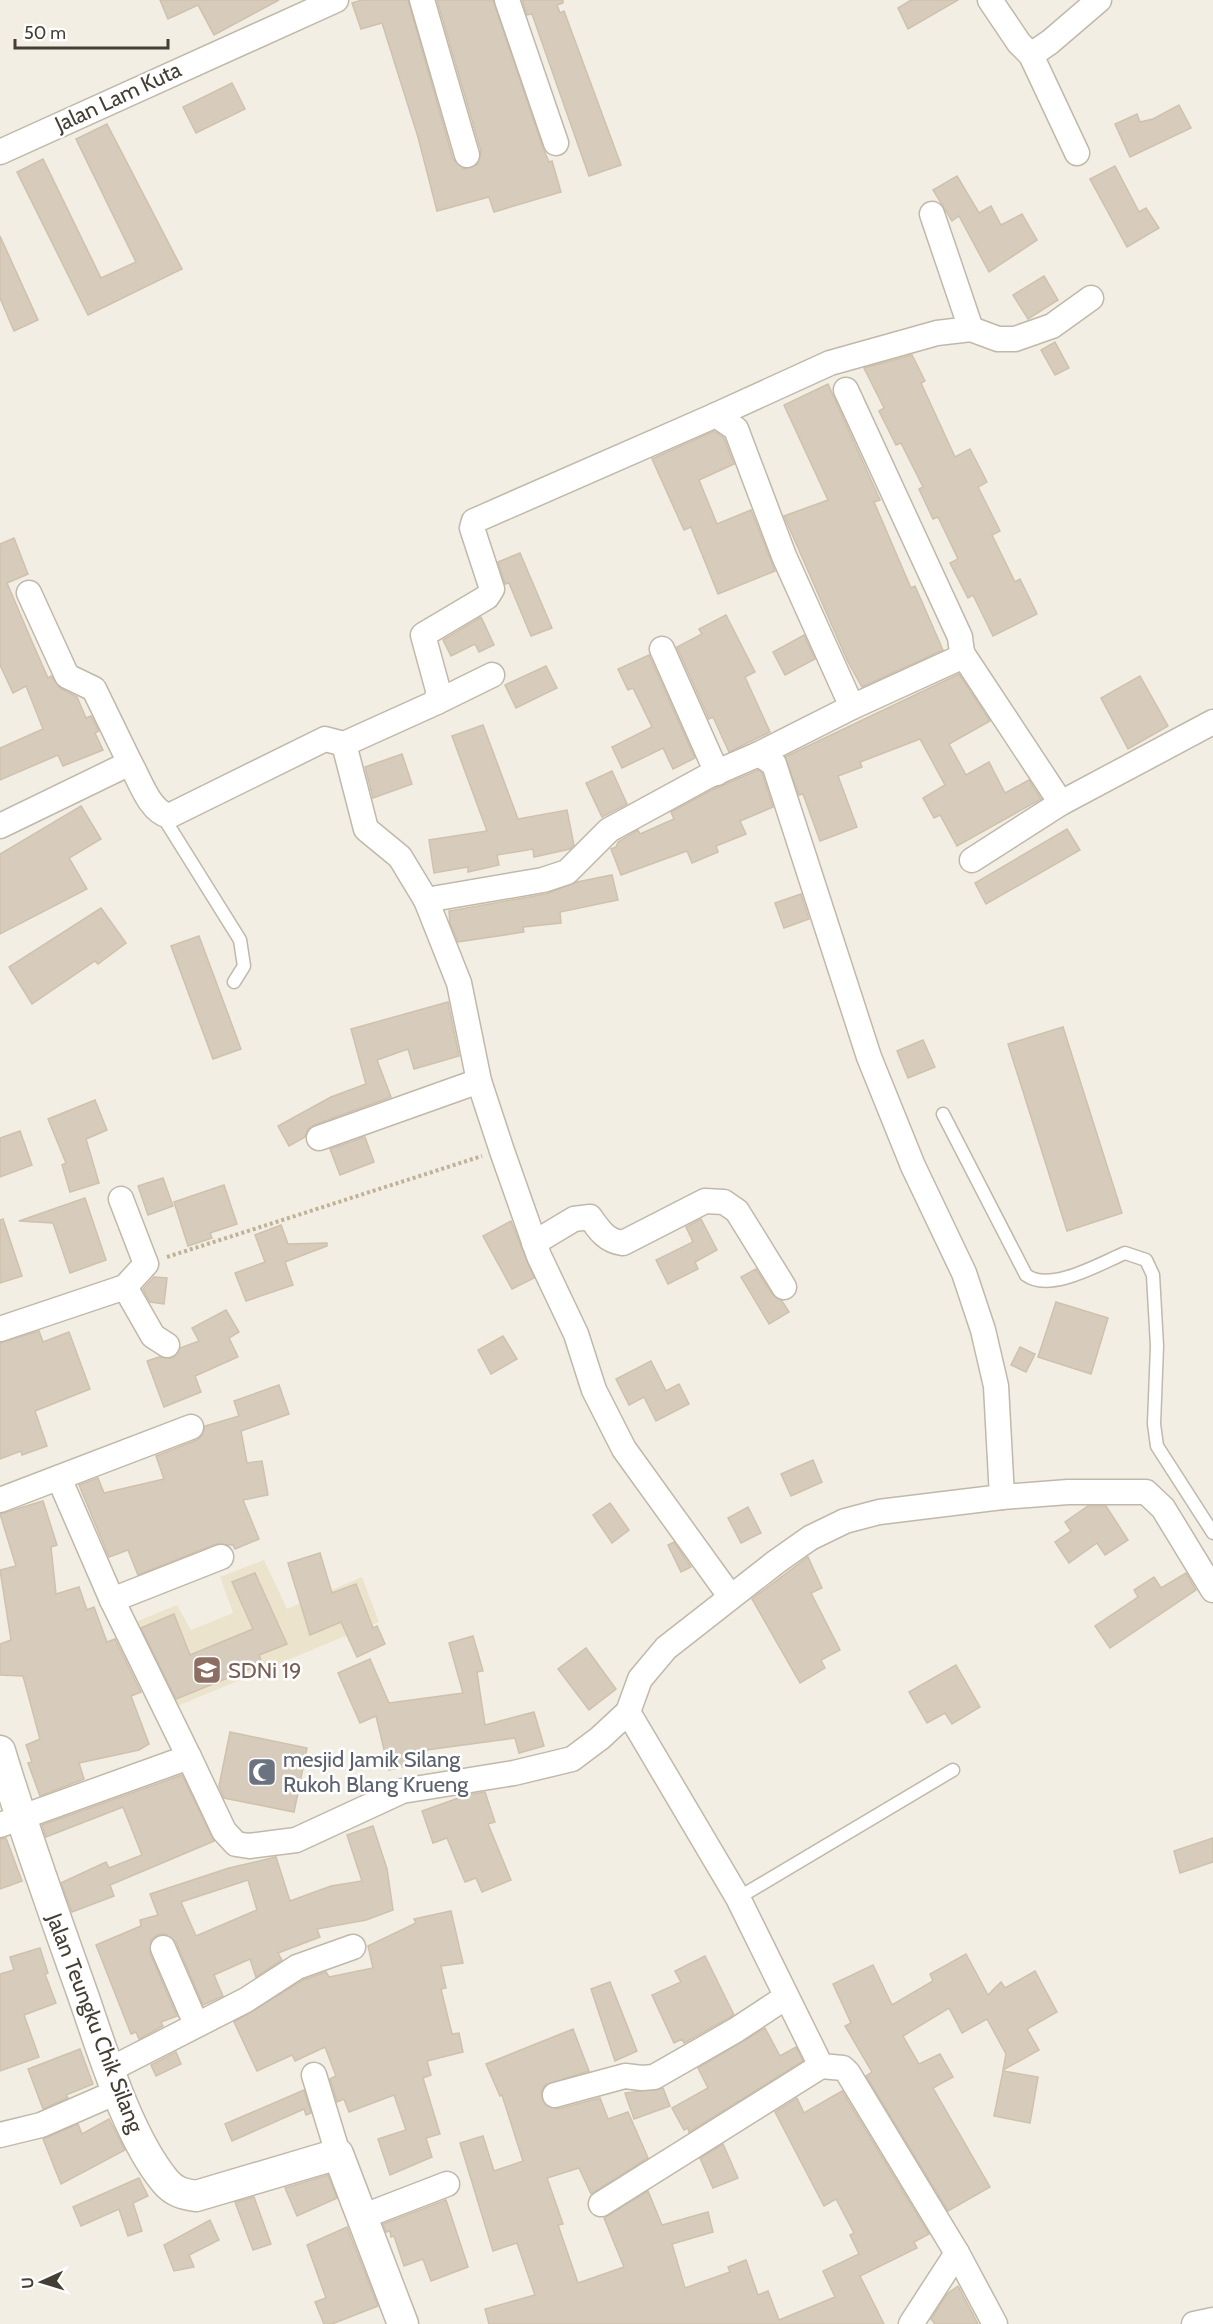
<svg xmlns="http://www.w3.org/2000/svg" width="1213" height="2324" font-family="Cabin,sans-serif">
<rect width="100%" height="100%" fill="#f2eee4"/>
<!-- education -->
<polygon fill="#ece3cd" points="264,1560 287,1609 362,1577 379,1622 170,1709 128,1625 177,1605 191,1630 233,1613 220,1577"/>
<!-- building -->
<g fill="#d7ccbc" stroke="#cfc1ac" stroke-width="1.5" fill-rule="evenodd">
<polygon points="160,0 279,0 214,35 198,5 168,19"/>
<polygon points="362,0 408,0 453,159 464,169 478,164 481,151 437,0 493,0 543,148 549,162 552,161 561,192 494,212 489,197 437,211 418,137 383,26 382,23 361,29 352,3"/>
<polygon points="522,0 563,0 563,3 557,5 560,13 564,11 621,165 589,176 532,14 527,15"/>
<polygon points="911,0 958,0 908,29 898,8"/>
<polygon points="232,83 245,109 196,133 183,107"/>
<polygon points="1179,105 1191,128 1130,157 1115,124 1137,114 1140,122 1153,119"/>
<polygon points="107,124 182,269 88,315 17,172 43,159 101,278 136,262 76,139"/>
<polygon points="1115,166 1139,212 1146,208 1159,228 1127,247 1090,179"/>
<polygon points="957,176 979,213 991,206 1001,225 1022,214 1037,240 989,272 959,216 952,221 933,190"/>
<polygon points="0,236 38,320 14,331 0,298"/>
<polygon points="1044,276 1058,300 1028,319 1013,295"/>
<polygon points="1055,342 1069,368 1055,375 1041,350"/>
<polygon points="912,355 925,381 921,383 955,457 970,449 987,482 978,487 1000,531 992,535 1015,582 1020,579 1037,614 993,636 973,595 968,598 950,563 958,559 938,517 933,519 919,489 923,487 901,443 896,445 879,411 884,408 864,368"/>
<polygon points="828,384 880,500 874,502 911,588 915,586 943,650 862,687 848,662 784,516 828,500 784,405"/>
<polygon points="714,431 724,438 734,464 699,480 717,524 751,510 775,571 718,594 691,527 684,530 652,459"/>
<polygon points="14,538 28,574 7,583 33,644 48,678 51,676 60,688 77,697 86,718 91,716 99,731 95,733 103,750 63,766 58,755 0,780 0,748 43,729 26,686 13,693 0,665 0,544"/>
<polygon points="520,553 552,628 531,636 509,583 505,584 498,562"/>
<polygon points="726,615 755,672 745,677 770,732 729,752 713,717 709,719 677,647 702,634 699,629"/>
<polygon points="481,617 494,645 479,652 475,644 451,656 443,640"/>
<polygon points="804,635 815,659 785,675 773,652"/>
<polygon points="649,655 695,758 673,769 663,748 622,768 612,747 652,727 633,688 628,690 618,669"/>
<polygon points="546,666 557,688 516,708 505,685"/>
<polygon points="959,674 990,721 949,744 966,775 989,762 1005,793 1029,780 1041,799 957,846 940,815 934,818 923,798 945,785 920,739 860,762 862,767 838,776 857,827 820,841 803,794 799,795 785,757"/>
<polygon points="1140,676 1168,726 1128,749 1101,698"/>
<polygon points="483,725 518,819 567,810 574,845 570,849 534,857 533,849 497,855 499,865 468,872 468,867 434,873 429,840 487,831 452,736"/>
<polygon points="402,754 412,784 373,798 365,767"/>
<polygon points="758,770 762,773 773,807 740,821 746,834 716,846 718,852 692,863 687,851 621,875 611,849 616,847 618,842 638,830 640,834 674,819 671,812 712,790"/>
<polygon points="612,771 627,804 602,817 586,783"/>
<polygon points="81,806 101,839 69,858 87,889 0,934 0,854"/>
<polygon points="1067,829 1080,850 986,904 975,883"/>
<polygon points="612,875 618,900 560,912 561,923 523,927 524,932 458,942 450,923 449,911 546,894 577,882"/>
<polygon points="801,894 809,919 784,928 775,903"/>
<polygon points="101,908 126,943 98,964 95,961 32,1004 9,967"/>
<polygon points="199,936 241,1049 213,1059 171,946"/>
<polygon points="448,1002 459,1056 414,1069 408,1049 377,1060 391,1097 314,1125 308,1129 305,1137 289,1146 278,1126 331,1097 366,1084 351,1029"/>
<polygon points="1063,1027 1122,1213 1067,1231 1008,1044"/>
<polygon points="923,1040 935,1067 908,1078 897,1051"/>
<polygon points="95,1100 107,1130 86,1139 99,1183 70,1192 62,1165 66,1163 48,1119"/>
<polygon points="20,1131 32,1165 0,1177 0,1138"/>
<polygon points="365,1137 374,1162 340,1175 330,1149"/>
<polygon points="163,1178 173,1206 148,1215 138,1186"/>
<polygon points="224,1185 237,1224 210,1233 212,1238 188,1246 174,1202"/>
<polygon points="85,1198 106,1260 70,1273 53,1223 19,1221"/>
<polygon points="3,1219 22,1276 0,1283 0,1220"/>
<polygon points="701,1219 717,1250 695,1262 698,1269 668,1284 656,1260 693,1242 686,1227"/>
<polygon points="511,1221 534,1278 512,1289 483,1236"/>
<polygon points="281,1225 288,1244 327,1243 327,1246 285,1262 293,1285 246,1301 235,1273 265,1262 255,1235"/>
<polygon points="756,1269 772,1294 782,1301 789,1312 769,1324 741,1277"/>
<polygon points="154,1277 167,1278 164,1304 150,1302 143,1289"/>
<polygon points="1056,1302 1108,1318 1091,1374 1038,1357"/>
<polygon points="226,1310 239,1332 229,1338 238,1357 195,1376 201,1392 164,1407 147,1361 159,1357 173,1358 180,1348 199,1341 192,1328"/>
<polygon points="39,1331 43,1342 69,1332 90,1389 35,1411 47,1446 22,1455 21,1451 0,1459 0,1343"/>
<polygon points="503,1336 517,1359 491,1374 478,1350"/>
<polygon points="1020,1347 1035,1354 1026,1372 1011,1365"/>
<polygon points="651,1361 666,1391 679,1384 689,1404 656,1421 644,1397 629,1405 616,1379"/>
<polygon points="279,1385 289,1414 241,1431 247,1463 262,1461 268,1495 243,1500 259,1539 235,1549 233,1545 216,1544 138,1575 128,1550 109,1557 79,1485 98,1478 104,1493 164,1479 156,1456 197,1440 202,1435 205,1426 239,1416 234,1401"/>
<polygon points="813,1460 822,1482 791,1496 781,1474"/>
<polygon points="43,1501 57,1545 51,1547 56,1594 79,1587 87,1610 94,1607 107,1642 115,1639 141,1692 131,1696 149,1744 139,1750 79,1763 84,1779 40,1796 28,1763 32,1762 26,1745 40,1739 23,1676 0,1675 0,1644 11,1640 0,1570 16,1566 0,1514"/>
<polygon points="610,1503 629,1530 612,1543 593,1515"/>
<polygon points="1088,1506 1106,1506 1128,1540 1105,1555 1097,1543 1069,1563 1055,1542 1071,1531 1065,1522"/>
<polygon points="748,1507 761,1533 741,1543 728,1518"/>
<polygon points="674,1542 691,1567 681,1572 668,1545"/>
<polygon points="320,1553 332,1593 356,1584 373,1628 377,1626 385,1644 357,1657 341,1622 310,1635 288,1563"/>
<polygon points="808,1557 822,1588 811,1593 840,1650 821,1660 825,1668 800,1683 752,1599"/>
<polygon points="255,1573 287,1644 259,1655 262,1664 176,1699 141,1628 174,1614 190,1655 253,1629 232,1582"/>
<polygon points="1186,1573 1196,1590 1110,1648 1095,1626 1138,1597 1134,1590 1154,1577 1161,1588"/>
<polygon points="473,1636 483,1671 477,1672 485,1725 534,1712 544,1746 519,1753 515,1738 404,1753 407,1766 389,1770 376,1716 360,1723 338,1673 370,1659 389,1703 463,1693 449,1643"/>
<polygon points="586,1648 616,1689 589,1710 558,1669"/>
<polygon points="956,1665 980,1707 952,1724 945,1713 927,1723 909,1692"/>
<polygon points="230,1732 307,1748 294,1812 224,1798 219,1786"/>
<polygon points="182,1775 214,1841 110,1885 114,1896 72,1912 61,1883 106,1862 109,1868 142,1855 123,1807 46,1837 42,1825"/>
<polygon points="485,1792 495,1822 488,1824 511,1880 482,1892 476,1878 465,1882 447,1838 433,1843 422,1811 467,1795"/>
<path d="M373,1826L387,1869L393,1910L366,1920L317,1929L320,1937L278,1953L282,1960L256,1977L250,1959L214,1975L223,1996L203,2005L176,1942L165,1934L157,1935L151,1940L150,1953L177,2016L161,2022L163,2026L139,2039L136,2032L131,2034L96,1945L141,1926L140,1920L158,1915L150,1894L229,1868L276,1857L290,1901L331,1886L362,1881L347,1835ZM248,1880L257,1910L196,1936L181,1902Z"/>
<polygon points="6,1838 22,1881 0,1889 0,1839"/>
<polygon points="1213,1838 1213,1862 1180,1873 1174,1851"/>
<polygon points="451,1911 463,1963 441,1966 446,1988 441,1989 452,2034 459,2033 463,2052 427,2061 431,2075 423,2078 440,2134 426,2138 432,2157 390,2175 378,2139 406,2130 394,2095 349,2112 344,2099 337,2102 330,2079 336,2076 325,2047 295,2061 292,2055 257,2071 234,2022 303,1980 326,1972 329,1977 373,1968 368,1946 416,1923 414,1919"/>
<polygon points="40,1948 48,1973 45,1974 56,2003 24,2015 39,2057 0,2071 0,1974 14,1970 10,1957"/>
<polygon points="966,1954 988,1995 1001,1982 1005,1988 1035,1971 1057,2012 1027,2029 1039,2050 1003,2070 1006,2054 987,2019 962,2033 949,2008 903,2036 919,2064 940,2054 953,2077 933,2088 990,2187 948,2211 866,2076 872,2072 845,2026 851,2023 833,1984 873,1965 892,2005 933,1981 930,1974"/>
<polygon points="705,1956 734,2015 684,2043 682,2039 674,2043 652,1995 681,1982 675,1971"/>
<polygon points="610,1982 637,2051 615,2061 591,1989"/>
<polygon points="765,2028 780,2056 796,2047 803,2061 689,2132 688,2128 684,2130 672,2108 708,2088 698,2068"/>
<polygon points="573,2029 589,2071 545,2085 541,2092 545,2105 558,2109 600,2098 608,2119 628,2112 648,2158 591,2194 579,2168 547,2178 563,2224 558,2225 578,2283 624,2267 604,2218 648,2191 662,2225 708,2212 713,2232 672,2244 685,2288 730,2272 728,2267 746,2260 758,2295 768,2291 779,2320 835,2297 823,2271 859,2254 850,2235 854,2233 836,2199 824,2206 775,2112 797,2098 804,2113 842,2091 929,2234 914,2242 917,2248 860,2276 884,2324 489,2324 485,2309 535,2295 517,2243 493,2251 460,2143 483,2136 494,2171 523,2161 502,2095 500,2096 486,2064"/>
<polygon points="80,2049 93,2084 66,2095 68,2098 43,2109 28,2069"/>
<polygon points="176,2052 181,2064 156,2076 151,2065"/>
<polygon points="1003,2071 1038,2077 1030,2123 994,2116"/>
<polygon points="663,2088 670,2106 634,2119 625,2093"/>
<polygon points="304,2090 311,2113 306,2115 304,2109 232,2141 225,2124"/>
<polygon points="109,2119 125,2150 61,2184 43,2139 78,2124 82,2134"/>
<polygon points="723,2144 738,2178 713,2188 700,2158"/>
<polygon points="328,2175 337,2198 297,2216 285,2188"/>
<polygon points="139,2178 148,2196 133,2203 142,2231 128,2236 119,2209 81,2226 73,2207"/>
<polygon points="254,2197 271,2244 253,2250 235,2202"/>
<polygon points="446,2200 468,2267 431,2281 423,2259 404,2266 394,2236 391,2237 390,2231 386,2232 383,2224"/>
<polygon points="210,2220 219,2240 189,2255 194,2267 174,2271 164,2245"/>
<polygon points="347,2227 378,2306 332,2324 324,2324 315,2302 326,2298 307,2245"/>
<polygon points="958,2286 978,2324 935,2324 931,2319 947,2294"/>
</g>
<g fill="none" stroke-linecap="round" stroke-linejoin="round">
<!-- service casing -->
<g stroke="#c1b8a9" stroke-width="15">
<g id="service">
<polyline points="162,815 240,940 244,966 234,982"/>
<path d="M943,1114L1026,1275C1050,1293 1099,1264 1125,1253L1146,1260L1153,1275L1157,1346L1154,1424L1157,1446L1213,1533"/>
<polyline points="738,1898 953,1770"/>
</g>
</g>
<!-- minor casing -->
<g stroke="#c1b8a9" stroke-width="27">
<g id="minor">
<polyline points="422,0 467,155"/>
<polyline points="507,0 556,143"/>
<polyline points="990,0 1019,43 1031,55 1077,153"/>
<polyline points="1031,55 1050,42 1099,0"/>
<polyline points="0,152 336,0"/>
<polyline points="932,214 971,329"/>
<polyline points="716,415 830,363 937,333 971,329 998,339 1015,339 1052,326 1091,298"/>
<polyline points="662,649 717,773"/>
<polyline points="962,653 1061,803 1213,722"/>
<polyline points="437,702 492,675"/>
<polyline points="759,754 852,707 957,659 962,653 960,637 846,390"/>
<path d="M130,763C140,780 149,811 169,816L325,739L344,744"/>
<polyline points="0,826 130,763 94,689 67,676 29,593"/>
<polyline points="972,860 1061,803"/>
<polyline points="426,900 543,880 567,872 609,830 708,776 759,754 774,764 869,1057 913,1166 964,1273 983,1330 996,1386 1002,1497"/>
<polyline points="319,1138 479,1081"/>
<polyline points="121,1199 146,1264 125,1287"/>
<path d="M534,1243L574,1219L590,1217C599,1230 606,1241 623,1243L705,1201L724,1202L737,1211L784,1287"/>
<polyline points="0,1329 125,1287 153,1336 167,1345"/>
<polyline points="0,1500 191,1427"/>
<polyline points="730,1596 624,1449 594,1390 576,1334 539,1256 502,1151 479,1081 459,983 426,900 400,857 366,829 344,744 437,702 438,690 423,635 487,597 492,589 472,528 474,521 716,415 736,429 784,556 852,707"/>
<polyline points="112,1600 221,1557"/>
<polyline points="628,1712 738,1898 821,2066 843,2068 848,2073 957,2253 995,2324"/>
<polyline points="189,1757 224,1831 236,1844 249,1846 296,1840 402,1791 514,1773 572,1759 600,1738 628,1712 640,1679 666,1648 776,1562 810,1538 845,1521 879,1512 1002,1497 1068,1492 1146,1492 1163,1508 1213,1590"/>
<polyline points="0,1825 189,1757 112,1600 59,1478"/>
<polyline points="163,1948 196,2024"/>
<polyline points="109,2070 246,2000 297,1967 353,1947"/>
<polyline points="314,2075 338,2154"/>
<polyline points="555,2095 625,2076 642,2078 654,2077 736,2030 786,1997"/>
<polyline points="0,2135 41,2125 119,2091"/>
<polyline points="601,2204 821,2066"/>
<polyline points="364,2216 447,2184"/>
<polyline points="911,2324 957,2253"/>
<polyline points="1194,2324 1213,2320"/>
</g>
</g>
<!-- tertiary casing -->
<g stroke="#c1b8a9" stroke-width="33">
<path id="tertiary" d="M0,1751C25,1834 55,1916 84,1998C103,2053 128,2136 165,2181C174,2192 183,2194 196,2196L338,2154L403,2324"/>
</g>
<!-- path -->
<polyline stroke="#c0b197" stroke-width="4" stroke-dasharray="3 3" stroke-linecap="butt" points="167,1257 482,1156"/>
<!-- service -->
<use href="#service" stroke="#fff" stroke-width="12"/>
<!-- minor -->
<use href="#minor" stroke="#fff" stroke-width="24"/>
<!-- tertiary -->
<use href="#tertiary" stroke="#fff" stroke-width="30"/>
</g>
<!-- icons -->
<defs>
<g id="school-square" transform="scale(1.5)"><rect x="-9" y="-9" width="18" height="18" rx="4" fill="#8d6e63" stroke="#fff"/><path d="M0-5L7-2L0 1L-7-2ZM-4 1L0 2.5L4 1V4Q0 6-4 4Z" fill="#fff"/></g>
<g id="mosque-square" transform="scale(1.5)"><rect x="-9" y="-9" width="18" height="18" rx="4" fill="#6b7280" stroke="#fff"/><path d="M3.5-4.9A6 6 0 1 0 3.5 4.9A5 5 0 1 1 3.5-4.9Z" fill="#fff"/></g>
</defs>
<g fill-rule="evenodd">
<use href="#school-square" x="207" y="1670"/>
<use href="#mosque-square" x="262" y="1772"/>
</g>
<g text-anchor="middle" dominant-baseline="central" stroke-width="5" stroke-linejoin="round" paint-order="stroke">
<!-- street labels -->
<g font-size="22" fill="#443e34" stroke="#fff">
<text transform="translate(118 97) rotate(-25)">Jalan Lam Kuta</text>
<text transform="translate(95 2023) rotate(69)">Jalan Teungku Chik Silang</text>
</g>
<!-- education labels -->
<g font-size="22" fill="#785e54" stroke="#fff" text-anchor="start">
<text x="228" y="1670">SDNi 19</text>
</g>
<!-- worship labels -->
<g font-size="22" fill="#5b616d" stroke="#fff" text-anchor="start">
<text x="283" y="1759">mesjid Jamik Silang<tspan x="283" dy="25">Rukoh Blang Krueng</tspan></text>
</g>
</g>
<!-- north arrow -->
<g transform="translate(42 2282) rotate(266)" stroke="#ffffff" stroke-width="4.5" paint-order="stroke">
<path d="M0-4.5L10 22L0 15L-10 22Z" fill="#443e34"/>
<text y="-9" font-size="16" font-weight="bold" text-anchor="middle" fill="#443e34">U</text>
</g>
<!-- scale -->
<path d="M15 39v9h153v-9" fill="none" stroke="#443e34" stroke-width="3"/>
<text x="24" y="39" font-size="18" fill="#443e34" stroke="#ffffff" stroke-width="4.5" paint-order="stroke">50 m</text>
</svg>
